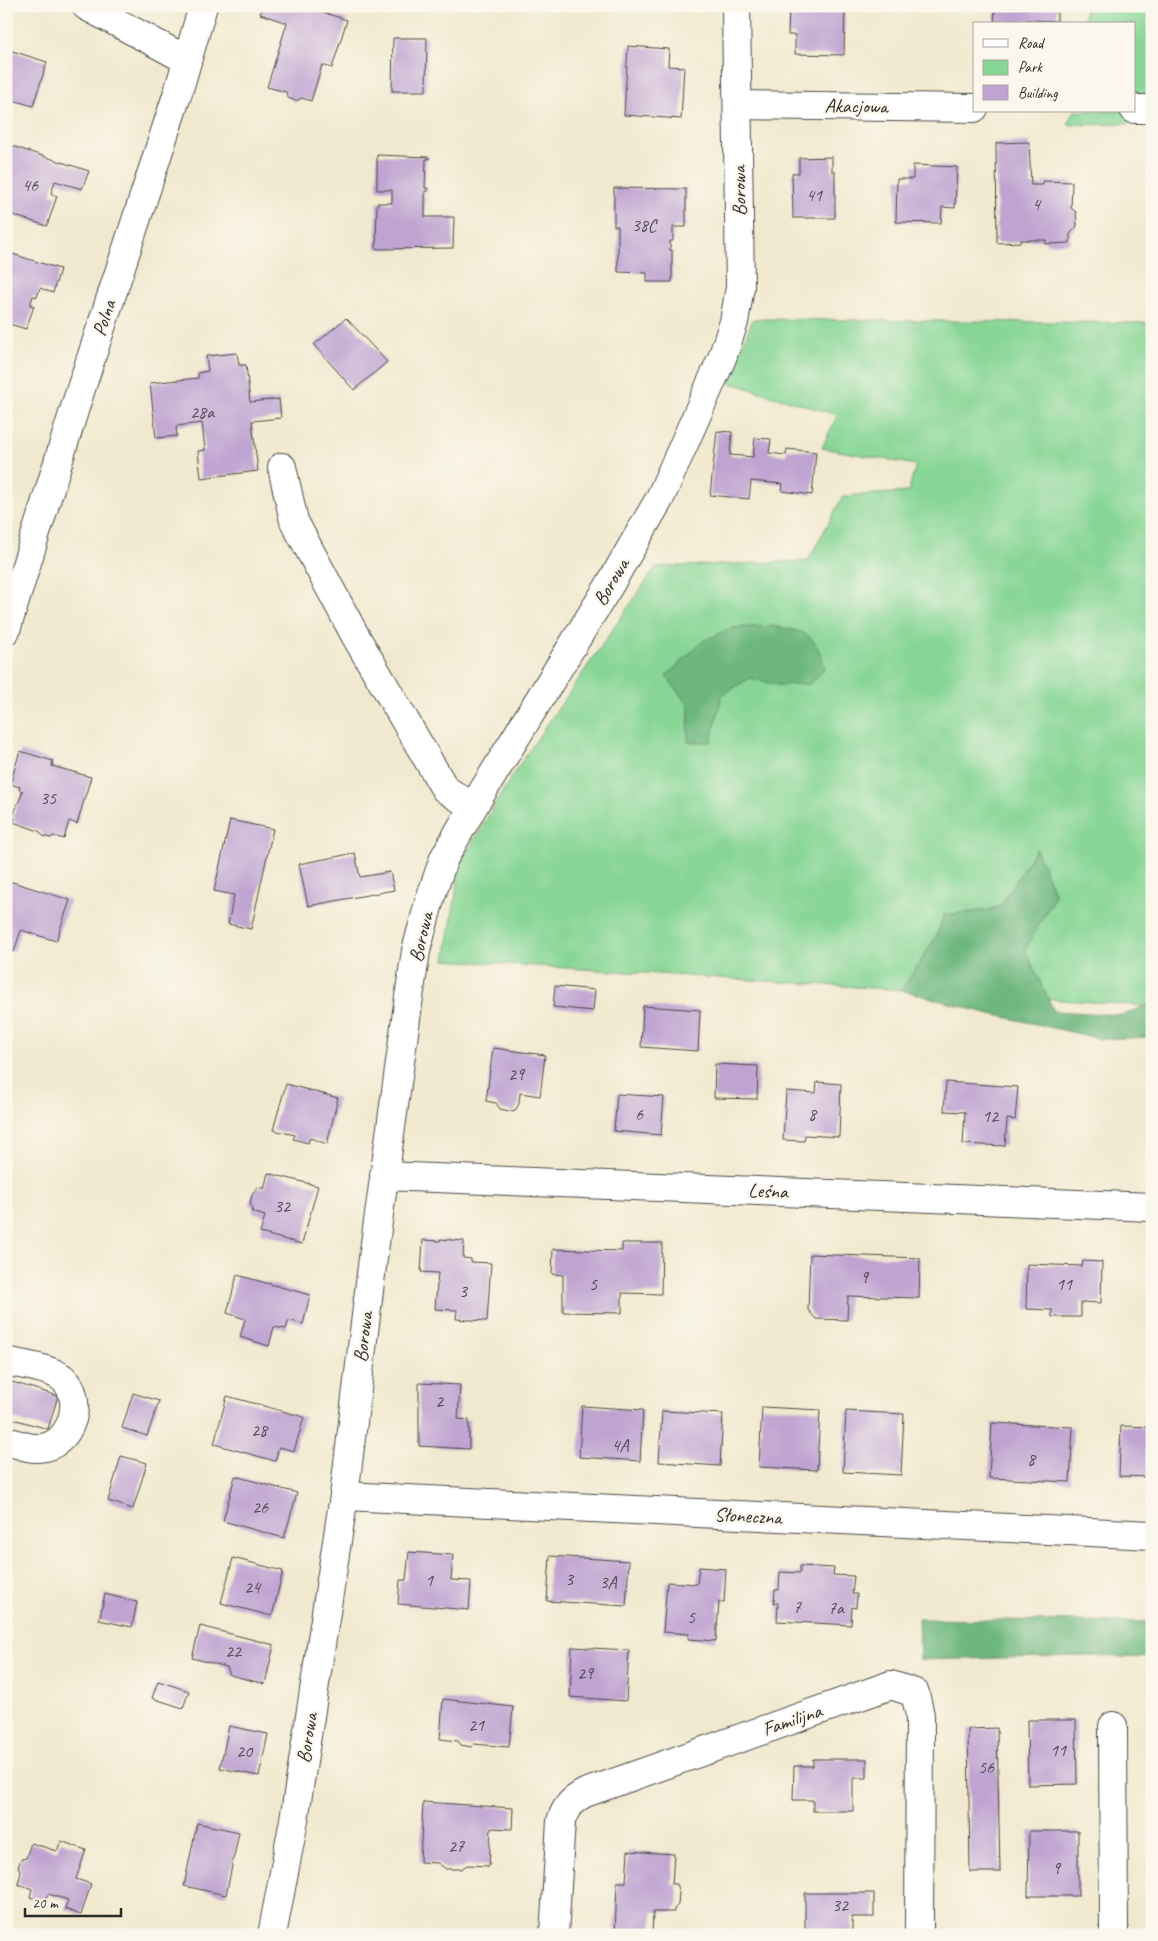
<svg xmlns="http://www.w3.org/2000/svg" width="1158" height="1941" font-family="Caveat,sans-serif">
<rect width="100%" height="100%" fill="#fbf7ec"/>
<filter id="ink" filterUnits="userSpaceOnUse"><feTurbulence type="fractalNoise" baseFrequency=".02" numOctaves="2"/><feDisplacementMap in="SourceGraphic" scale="10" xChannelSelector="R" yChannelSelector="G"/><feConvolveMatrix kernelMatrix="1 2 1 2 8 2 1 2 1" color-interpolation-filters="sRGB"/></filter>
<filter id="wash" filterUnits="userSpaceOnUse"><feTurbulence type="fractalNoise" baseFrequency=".0096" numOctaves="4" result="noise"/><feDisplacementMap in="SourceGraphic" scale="20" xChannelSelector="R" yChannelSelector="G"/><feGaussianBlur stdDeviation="1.12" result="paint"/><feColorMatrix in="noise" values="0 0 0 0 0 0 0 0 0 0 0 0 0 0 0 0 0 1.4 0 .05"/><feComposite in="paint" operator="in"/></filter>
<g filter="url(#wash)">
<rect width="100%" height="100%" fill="#f1e9cf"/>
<!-- green -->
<g fill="#87d695" stroke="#598060">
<polygon points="1085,6 1152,6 1152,123 1068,125 1074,111 1134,111 1134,24 1084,24"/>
<polygon points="753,319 1152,323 1152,1003 1147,1006 1048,999 1025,950 1055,895 1036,849 1000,906 990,910 944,915 936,937 902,990 445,960 461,862 513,774 656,567 808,561 843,496 908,492 916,465 822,448 837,415 727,382"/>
</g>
<!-- forest -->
<g fill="#6db77e" stroke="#4c7154">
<path d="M772,626C808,632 814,632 825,668L810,684L778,685L750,678L722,695L711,742H688L689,706L666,676L703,641L731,628Z"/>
<polygon points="1036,849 1055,895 1025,950 1054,1011 1123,1015 1152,1003 1152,1037 1102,1039 982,1012 902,990 936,937 944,915 990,910 1000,906"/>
<polygon points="918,1619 1152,1622 1152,1658 1088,1656 920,1660"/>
</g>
<g id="blocks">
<!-- building -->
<g fill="#bfa3d1">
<polygon points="141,6 157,6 155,11"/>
<polygon points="263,6 303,6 347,20 332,68 322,65 311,101 302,98 296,101 288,98 286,92 267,87 287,23 260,14"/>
<polygon points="789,6 845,6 844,55 795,54 795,35 788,35"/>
<polygon points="995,6 1057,6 1057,21 1026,20 1026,24 994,24"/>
<polygon points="393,38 427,38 426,91 392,91"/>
<polygon points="628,46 669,49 668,66 684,67 681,119 624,115"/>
<polygon points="6,49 47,62 33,106 6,98"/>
<polygon points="1029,142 1031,185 1043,185 1043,181 1072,182 1071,208 1076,212 1077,226 1070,234 1070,243 1046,244 1046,240 1021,240 1021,242 997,243 996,143"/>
<polygon points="6,144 89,171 82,189 55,181 51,194 57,196 47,226 6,213"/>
<polygon points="377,155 429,157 429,159 426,159 425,188 428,188 428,191 425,191 425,217 454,217 453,248 376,249 377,203 392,203 392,190 377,190"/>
<polygon points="832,157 832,172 835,171 835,218 793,218 792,173 799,173 799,158"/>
<polygon points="913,165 957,167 955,208 942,207 941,223 896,222 897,179 913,179"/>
<polygon points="614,188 686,189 686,227 673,227 673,241 670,241 670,250 672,250 672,282 647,282 647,273 618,272 618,226 614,226"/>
<polygon points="6,252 60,269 53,293 40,288 37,297 33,296 30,305 34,306 26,329 6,323"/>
<polygon points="346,318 387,362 354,390 314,345"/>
<polygon points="237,353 239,365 246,365 250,402 279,399 281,418 252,421 258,471 201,478 198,451 205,450 202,423 176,426 177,436 156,438 150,383 198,378 198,373 208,371 206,356"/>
<polygon points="717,431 732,432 730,455 753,457 755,438 771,439 769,453 786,455 787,449 816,452 812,495 782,491 783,484 751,481 749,499 710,495"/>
<polygon points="20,751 53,761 52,766 91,777 77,824 69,821 64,839 54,836 50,838 43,836 39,831 13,822 15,819 13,816 23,791 19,790 20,787 10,784"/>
<polygon points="230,820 273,829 251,929 228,924 234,895 214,891"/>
<polygon points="355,853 360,877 390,872 394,890 308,906 299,864"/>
<polygon points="6,880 70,900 56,941 21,930 14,952 6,949"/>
<polygon points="555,986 595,990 593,1011 553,1007"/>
<polygon points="643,1006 700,1010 698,1051 641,1047"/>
<polygon points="493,1048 545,1055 540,1096 520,1093 519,1104 514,1112 500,1109 496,1103 486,1101"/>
<polygon points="715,1064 758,1066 757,1099 714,1098"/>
<polygon points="817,1082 841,1084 839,1137 805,1135 804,1141 783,1140 786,1091 816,1093"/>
<polygon points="946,1082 1018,1087 1015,1120 1007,1119 1005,1146 963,1144 965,1112 944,1111"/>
<polygon points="286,1084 338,1098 327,1144 310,1138 308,1143 293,1139 295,1135 273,1130"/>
<polygon points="617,1094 664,1097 661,1135 614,1131"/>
<polygon points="1149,1124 1152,1124 1152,1150 1148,1149"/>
<polygon points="268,1173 318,1186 302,1244 260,1233 265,1216 252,1212 253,1209 250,1203 252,1195 258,1187 264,1189"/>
<polygon points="440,1239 464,1241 463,1258 471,1259 471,1262 491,1263 487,1321 456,1319 457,1310 435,1309 438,1273 421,1272 423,1240 440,1241"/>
<polygon points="622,1243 662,1243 661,1294 622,1293 622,1313 563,1312 563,1275 552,1274 553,1249 622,1251"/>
<polygon points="810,1254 920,1258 919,1298 848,1296 847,1320 816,1319 808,1310"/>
<polygon points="1083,1261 1102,1262 1101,1303 1081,1302 1081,1317 1052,1317 1052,1310 1026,1309 1027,1264 1082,1266"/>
<polygon points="237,1275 310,1295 303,1324 289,1320 286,1329 274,1327 269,1346 240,1337 245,1319 227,1313"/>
<polygon points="6,1380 58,1396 48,1429 6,1417"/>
<polygon points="419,1383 460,1385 458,1419 469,1420 469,1449 419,1446"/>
<polygon points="133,1393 159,1401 147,1436 122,1428"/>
<polygon points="227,1396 304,1417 294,1451 279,1447 275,1461 214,1444"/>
<polygon points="582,1406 643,1410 640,1461 579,1457"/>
<polygon points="762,1407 820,1410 817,1470 759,1467"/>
<polygon points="662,1411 723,1414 720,1466 659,1462"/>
<polygon points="846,1411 904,1414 901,1475 843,1472"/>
<polygon points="992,1423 1073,1427 1070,1482 989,1478"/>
<polygon points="1121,1426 1152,1427 1152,1477 1119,1476"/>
<polygon points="121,1456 147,1463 133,1509 108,1501"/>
<polygon points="235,1476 297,1493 284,1538 223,1521"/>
<polygon points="409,1552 453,1555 451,1580 471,1581 469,1610 398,1604 400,1580 406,1580"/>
<polygon points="550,1556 629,1561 626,1606 547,1601"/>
<polygon points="233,1558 283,1571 272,1616 221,1603"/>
<polygon points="800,1566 834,1568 833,1575 854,1576 852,1594 857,1594 856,1608 852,1607 851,1625 777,1621 778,1603 774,1603 775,1590 779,1590 780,1572 800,1573"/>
<polygon points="699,1567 726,1569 724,1602 719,1602 716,1641 688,1639 689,1634 663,1632 667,1582 697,1584"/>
<polygon points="105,1594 137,1602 132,1627 99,1620"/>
<polygon points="200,1626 274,1645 265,1684 230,1675 227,1667 192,1658"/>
<polygon points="572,1647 629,1650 626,1701 570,1697"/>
<polygon points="158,1681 189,1691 183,1708 152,1698"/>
<polygon points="443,1699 513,1707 509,1747 474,1744 471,1747 461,1745 458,1741 440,1739"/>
<rect x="1150" y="1717" width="2" height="66"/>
<polygon points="1027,1720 1076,1720 1077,1784 1028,1785"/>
<polygon points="229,1726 268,1734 259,1776 220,1768"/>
<polygon points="997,1728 1000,1872 970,1872 968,1729"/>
<polygon points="813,1759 867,1759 867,1778 853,1778 853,1811 813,1811 813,1800 793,1800 794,1766 813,1766"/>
<polygon points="423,1802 513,1808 512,1829 491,1828 489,1866 467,1865 461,1869 446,1869 438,1863 420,1862"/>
<polygon points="197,1823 239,1832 226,1895 184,1886"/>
<polygon points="1029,1831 1078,1831 1078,1896 1028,1896"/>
<polygon points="61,1841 86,1850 76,1879 91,1884 81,1915 65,1909 68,1900 48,1894 45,1902 30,1897 32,1889 18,1884 21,1872 18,1867 21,1859 26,1858 31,1843 57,1851"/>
<rect x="1150" y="1841" width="2" height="35"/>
<polygon points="628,1851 674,1854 672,1884 676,1884 679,1892 678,1905 674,1909 674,1912 653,1912 652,1935 615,1935 617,1882 626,1882"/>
<polygon points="805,1893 874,1893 874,1917 852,1917 852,1935 805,1935"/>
</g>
</g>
</g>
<g filter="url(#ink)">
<use href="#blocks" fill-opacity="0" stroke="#494844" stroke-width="1"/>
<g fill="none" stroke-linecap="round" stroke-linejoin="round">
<!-- minor casing -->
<g stroke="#494844" stroke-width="30">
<g id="minor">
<polyline points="86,6 187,60"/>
<polyline points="738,105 974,108"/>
<polyline points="1134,109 1152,109"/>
<polyline points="282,467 294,521 356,637 445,789 473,807"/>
<polyline points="6,630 77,401 179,89 203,6"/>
<polyline points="384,1176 1152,1207"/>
<path d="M6,1361C22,1365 44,1367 58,1375C89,1393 72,1450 36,1448C26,1448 16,1443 6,1441"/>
<polyline points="344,1496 1152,1535"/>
<polyline points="1113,1726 1114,1935"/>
<polyline points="272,1935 294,1820 344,1496 373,1258 409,997 416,951 430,899 444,858 473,807 609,586 660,498 722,358 734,322 740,287 736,6"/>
<path d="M554,1935L561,1821C566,1806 572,1800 585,1793L891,1685L915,1693L920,1715L919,1935"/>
</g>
</g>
<!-- minor -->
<use href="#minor" stroke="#fff" stroke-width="28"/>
</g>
</g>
<g text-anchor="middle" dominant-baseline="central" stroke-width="5" stroke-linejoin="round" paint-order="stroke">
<!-- number labels -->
<g font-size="18" fill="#504954">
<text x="30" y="185">46</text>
<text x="814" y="195">41</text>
<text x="1036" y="204">4</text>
<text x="644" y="225">38C</text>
<text x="202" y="412">28a</text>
<text x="48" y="798">35</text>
<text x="516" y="1074">29</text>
<text x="639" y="1114">6</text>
<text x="812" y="1114">8</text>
<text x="990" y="1116">12</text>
<text x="282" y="1206">32</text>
<text x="864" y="1277">9</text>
<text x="593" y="1284">5</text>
<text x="1064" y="1284">11</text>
<text x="463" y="1291">3</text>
<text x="439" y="1401">2</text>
<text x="259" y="1430">28</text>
<text x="620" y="1445">4A</text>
<text x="1031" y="1459">8</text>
<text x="260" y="1507">26</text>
<text x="569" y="1579">3</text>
<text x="429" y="1580">1</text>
<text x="608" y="1582">3A</text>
<text x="252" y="1587">24</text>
<text x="797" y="1607">7</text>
<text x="836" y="1608">7a</text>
<text x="691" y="1617">5</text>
<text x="233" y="1651">22</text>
<text x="585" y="1673">29</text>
<text x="476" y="1725">21</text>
<text x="1058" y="1750">11</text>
<text x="244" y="1751">20</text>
<text x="986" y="1767">56</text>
<text x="456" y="1846">27</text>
<text x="1056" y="1868">9</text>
<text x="840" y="1905">32</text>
</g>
<!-- street labels -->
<g font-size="20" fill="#2b2b2b" stroke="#fbf7ec">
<text transform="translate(856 106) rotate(1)">Akacjowa</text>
<text transform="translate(739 191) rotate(-91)">Borowa</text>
<text transform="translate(104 318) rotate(-72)">Polna</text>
<text transform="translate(611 582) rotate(-59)">Borowa</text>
<text transform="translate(421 937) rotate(-77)">Borowa</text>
<text transform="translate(768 1191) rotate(2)">Leśna</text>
<text transform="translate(363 1337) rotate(-83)">Borowa</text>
<text transform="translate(748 1516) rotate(3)">Słoneczna</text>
<text transform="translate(792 1720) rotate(-19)">Familijna</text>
<text transform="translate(307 1738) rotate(-81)">Borowa</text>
</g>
</g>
<!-- margin -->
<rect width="1158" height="1941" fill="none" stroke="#fbf7ec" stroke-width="25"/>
<!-- legend -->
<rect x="973" y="22" width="162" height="90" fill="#fbf7ec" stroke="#a8a59f"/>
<rect x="983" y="39" width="25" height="8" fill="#ffffff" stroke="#a8a59f"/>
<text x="1018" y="48" font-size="15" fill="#2b2b2b">Road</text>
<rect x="983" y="60" width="25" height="15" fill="#87d695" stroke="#a8a59f"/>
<text x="1018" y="72" font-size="15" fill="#2b2b2b">Park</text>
<rect x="983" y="85" width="25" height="15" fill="#bfa3d1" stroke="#a8a59f"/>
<text x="1018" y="98" font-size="15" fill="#2b2b2b">Building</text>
<!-- scale -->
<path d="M25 1908v8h96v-8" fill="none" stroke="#2b2b2b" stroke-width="2.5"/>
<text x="32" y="1908" font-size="15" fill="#2b2b2b" stroke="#fbf7ec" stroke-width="4" paint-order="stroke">20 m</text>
</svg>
